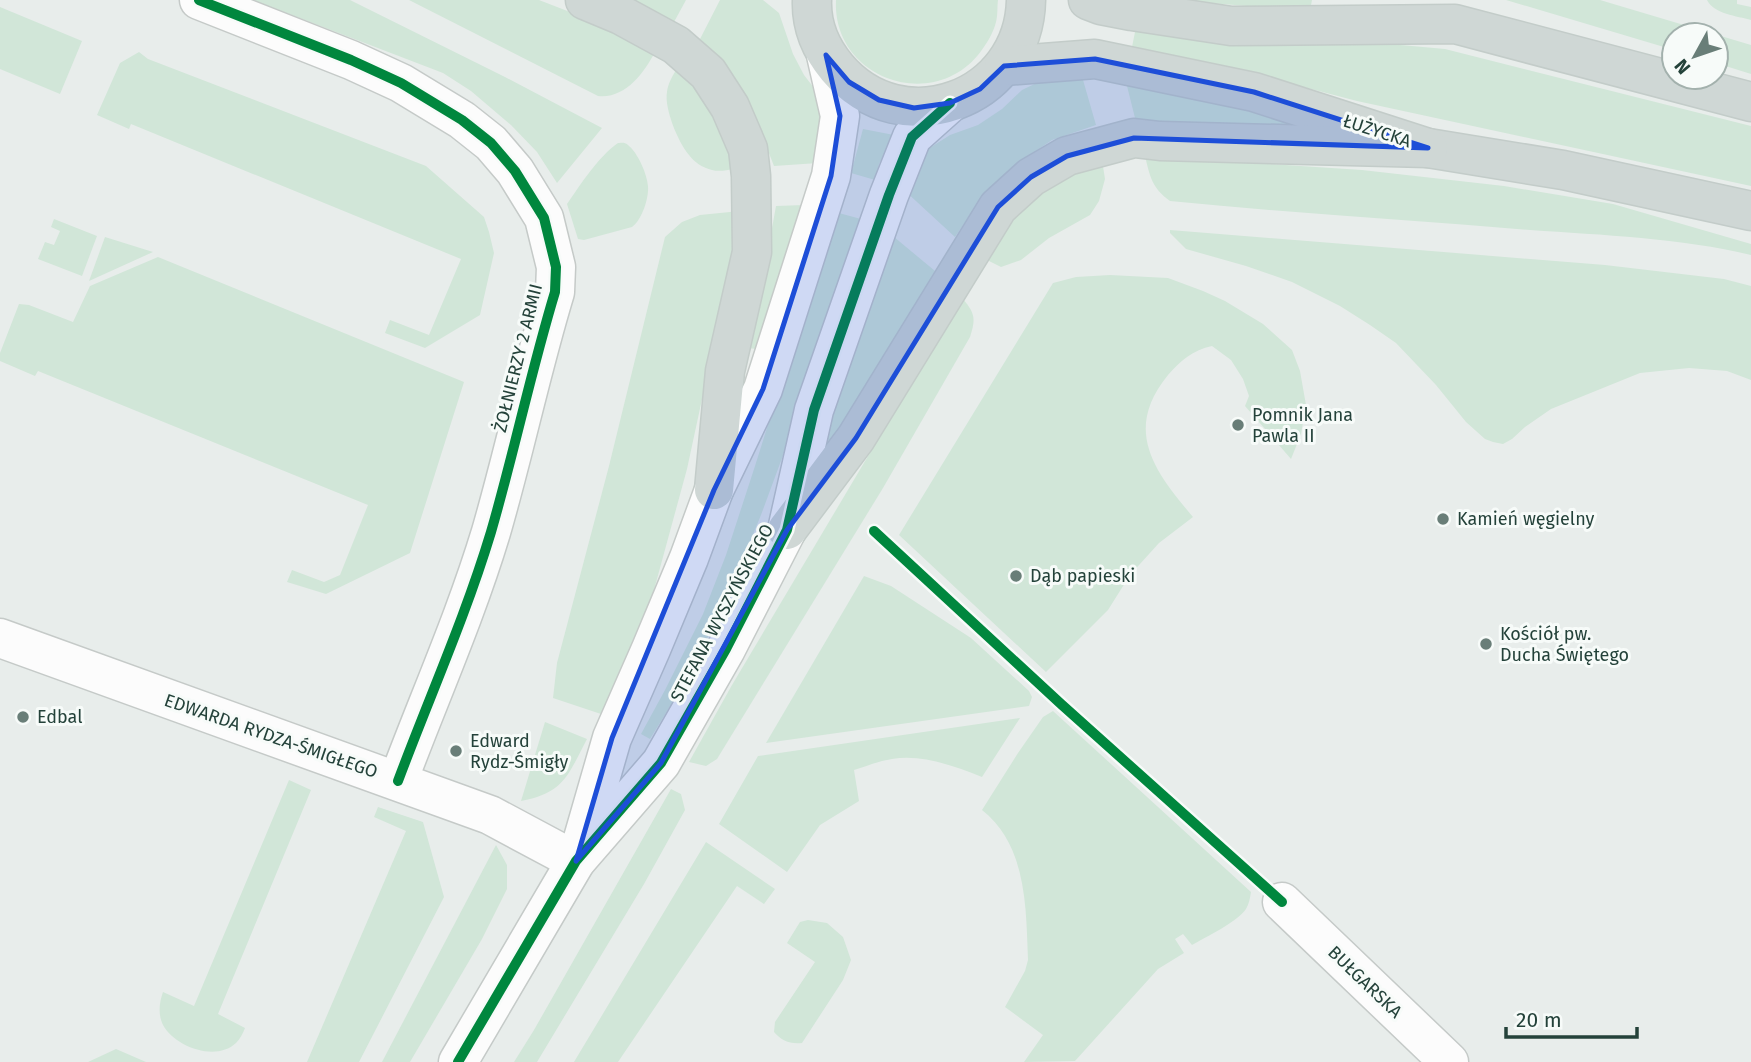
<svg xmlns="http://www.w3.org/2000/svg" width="1751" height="1062" font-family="'Fira Sans',sans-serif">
<rect width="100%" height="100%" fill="#e8edeb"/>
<!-- green -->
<g fill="#d1e6d8">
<polygon points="253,0 350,0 505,77 602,128 557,183 537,152 511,125 471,91 443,73"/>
<path d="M409,0H539L588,19L655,52C644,73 625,99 598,96Z"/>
<polygon points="632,0 686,0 674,22"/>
<polygon points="720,0 763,0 779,13 793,54 804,75 814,88 820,108 823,140 818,163 774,166 751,107 734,76 700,39"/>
<path d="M836,0H998C997,7 998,15 996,22C993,34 986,45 978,55C930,113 832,77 836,0Z"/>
<polygon points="1172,0 1312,0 1310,11"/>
<polygon points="1506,0 1600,0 1751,45 1751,74 1716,63 1716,35 1674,35 1674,50"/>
<path d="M1707,0H1737V4L1751,7V20C1737,16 1714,14 1707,0Z"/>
<polygon points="0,7 82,41 60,94 0,69"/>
<polygon points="1136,27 1368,42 1445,49 1751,126 1751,186 1357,101 1239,70 1132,47"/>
<polygon points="139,52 148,59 426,166 484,217 489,232 494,253 480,315 425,348 385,333 390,320 429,335 461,259 131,124 129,129 97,115 120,63"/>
<path d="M678,67L694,82L729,142L734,169C727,170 719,172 712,170C703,168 694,162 689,155C678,142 664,108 667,92C668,83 673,75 678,67Z"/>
<polygon points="1081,73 1096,125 1052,140 1015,165 985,193 955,237 904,190 928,149 950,135 978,125 1002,109 1022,90 1049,77"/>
<polygon points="1126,82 1294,118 1292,128 1136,122"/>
<polygon points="863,129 894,135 879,164 875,180 851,173"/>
<path d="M618,143C623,143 624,142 628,145C638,153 647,174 648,186C649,198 642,220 632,227L584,240L578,239L567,204C581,184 598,157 618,143Z"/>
<path d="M1145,156L1362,170L1504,186L1613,204L1751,244V255C1681,238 1602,235 1530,230C1410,220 1290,213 1170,201C1152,188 1150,177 1145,156Z"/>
<polygon points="1102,160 1105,179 1099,201 1090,215 1049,238 1021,260 1001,267 985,259 1004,227 1034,195 1084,167"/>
<polygon points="804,205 757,349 747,348 763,278 776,206"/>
<polygon points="740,211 716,334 687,469 654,590 630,655 601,714 553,698 557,663 609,466 665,237 682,222 700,215"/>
<polygon points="835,212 861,219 799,412 761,515 721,612 680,690 650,739 641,734 665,690 703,614 726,555 755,466"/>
<polygon points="54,219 97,236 82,276 38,259 45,242 54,245 60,231 51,227"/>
<polygon points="1170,230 1605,265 1724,279 1751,286 1751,380 1727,371 1689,368 1640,373 1551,409 1525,427 1512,439 1503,444 1493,442 1485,439 1466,422 1436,385 1396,343 1370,325 1340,306 1292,282 1246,266 1186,249 1170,233"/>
<polygon points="888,232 935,271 843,428 828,450 820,449"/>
<polygon points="105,237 153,252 89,281"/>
<polygon points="158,257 464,382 410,553 326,594 287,582 292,570 324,582 340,575 368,505 38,371 35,376 0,361 0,353 19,304 29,305 73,322 90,286"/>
<path d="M1110,275L1168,278L1203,291L1225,301L1263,324L1292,350L1300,371L1306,405L1301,434L1291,459L1245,406L1249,396L1243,379L1231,360L1212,346C1193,350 1180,361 1168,375C1123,430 1154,471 1193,517L1159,543L1130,575L1108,610L1046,672L899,535L1053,283L1076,277Z"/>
<path d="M962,298C975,313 976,318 970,337L883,488L717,759L706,766L689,762L732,685Z"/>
<polygon points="864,576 891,586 971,638 1029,691 1032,697 1029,706 766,743"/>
<path d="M1053,711L1251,892C1250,898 1249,904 1246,909C1237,922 1206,937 1192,945L1183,934L1175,939L1184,953L1158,969L1075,1061L1024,1062L1043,1035L1005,1007L1025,971L1028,960C1026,908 1027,845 982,810L1018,753L1043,717Z"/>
<path d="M1020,718L982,777C954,766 923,754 892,759C879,761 867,766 854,770L859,801L820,825L787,872L719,824L758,756Z"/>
<path d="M545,722L587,739C568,775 564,793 521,801Z"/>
<path d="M289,780L311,790L218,1014L245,1028C243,1033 240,1039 236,1043C216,1062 175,1047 163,1025C158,1015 159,1003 163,992L194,1006Z"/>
<polygon points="671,789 681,794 685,810 644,884 537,1062 514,1062 534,1030"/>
<polygon points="378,807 423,822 444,897 359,1062 307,1062 406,831 374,817"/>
<polygon points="706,842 775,889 764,904 737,886 618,1062 574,1062"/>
<polygon points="496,845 507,865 507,889 482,939 410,1062 382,1062"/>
<path d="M808,920L827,923L843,937L851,960L843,980L802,1043C789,1044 782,1041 774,1032L775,1022L815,962L787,943L800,922Z"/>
<polygon points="116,1049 146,1062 88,1062"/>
</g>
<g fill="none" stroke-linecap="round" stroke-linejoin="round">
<!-- minor casing -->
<g stroke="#c5cac8" stroke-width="41">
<g id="minor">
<path d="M199,0L351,60L401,83L462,120L491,143L515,171L544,218L556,267L555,292C531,371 514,453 491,532C465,618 429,698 398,781"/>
<polyline points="0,638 490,815 576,861"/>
<polyline points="580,849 612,738 651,649 689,558 714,490 763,389 831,176 840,116 826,55"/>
<polyline points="1282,902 1449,1062"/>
<polyline points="458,1062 576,861 661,763 726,649 787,530 814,410 889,195 912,137 950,103"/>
</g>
</g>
<!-- major casing -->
<g stroke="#c3ccc9" stroke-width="41">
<g id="major">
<polyline points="585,0 621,15 676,45 708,73 730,107 748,149 751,176 752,252 725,371 714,490"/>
<path d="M812,0C811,26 821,49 837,68C902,145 1024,100 1026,0"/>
<polyline points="1088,0 1101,5 1132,11 1231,26 1455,24 1751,102"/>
<polyline points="1004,66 1095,59 1254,92 1428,148 1563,170 1751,211"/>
<polyline points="787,530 856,438 998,207 1031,177 1067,156 1134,138 1160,141 1428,148"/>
</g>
</g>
<!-- minor -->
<use href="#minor" stroke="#fcfcfc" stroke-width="38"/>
<!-- major -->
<use href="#major" stroke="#cfd7d5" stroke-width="38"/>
<!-- cycleway casing -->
<g stroke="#f7fbf9" stroke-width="15">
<g id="cycleway">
<path d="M199,0L351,60L401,83L462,120L491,143L515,171L544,218L556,267L555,292C531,371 514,453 491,532C465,618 429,698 398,781"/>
<polyline points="874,531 1061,704 1282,902"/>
<polyline points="458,1062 576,861 661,763 726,649 787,530 814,410 889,195 912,137 950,103"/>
</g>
</g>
<!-- cycleway -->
<use href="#cycleway" stroke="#00873e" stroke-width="10"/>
</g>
<!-- marked area -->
<path fill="#1d4ed8" fill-opacity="0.2" stroke="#1d4ed8" stroke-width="5" stroke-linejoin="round" d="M826,55L849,82L879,100L914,108L950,103L980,89L1004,66L1095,59L1254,92L1428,148L1134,138L1067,156L1031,177L998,207L856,438L787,530L661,763L576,861L612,738L714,490L763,389L831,176L840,116Z"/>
<!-- markers -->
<g fill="#697e78" stroke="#f7fbf9" stroke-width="2.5">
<circle cx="1238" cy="425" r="7"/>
<circle cx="1443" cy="519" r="7"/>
<circle cx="1016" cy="576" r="7"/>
<circle cx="1486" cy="644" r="7"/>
<circle cx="23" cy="717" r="7"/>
<circle cx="456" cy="751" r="7"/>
</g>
<g text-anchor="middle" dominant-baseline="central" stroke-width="6" stroke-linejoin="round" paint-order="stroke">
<!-- street labels -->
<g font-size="18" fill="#24423a" stroke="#f7fbf9">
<text transform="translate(1377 131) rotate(18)">ŁUŻYCKA</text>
<text transform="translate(518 358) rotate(-76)">ŻOŁNIERZY 2 ARMII</text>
<text transform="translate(722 613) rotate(-62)">STEFANA WYSZYŃSKIEGO</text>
<text transform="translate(271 736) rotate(19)">EDWARDA RYDZA-ŚMIGŁEGO</text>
<text transform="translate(1365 982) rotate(44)">BUŁGARSKA</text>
</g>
<!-- poi labels -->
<g font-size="18" fill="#24423a" stroke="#f7fbf9" text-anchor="start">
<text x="1252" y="415">Pomnik Jana<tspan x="1252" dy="21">Pawla II</tspan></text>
<text x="1457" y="519">Kamień węgielny</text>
<text x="1030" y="576">Dąb papieski</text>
<text x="1500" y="634">Kościół pw.<tspan x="1500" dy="21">Ducha Świętego</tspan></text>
<text x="37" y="717">Edbal</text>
<text x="470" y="741">Edward<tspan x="470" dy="21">Rydz-Śmigły</tspan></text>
</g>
</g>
<!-- north arrow -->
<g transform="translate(1695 56) rotate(230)"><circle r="33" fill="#f7fbf9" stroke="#a3b1ad" stroke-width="2"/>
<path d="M0-5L12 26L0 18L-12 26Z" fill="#697e78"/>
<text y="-10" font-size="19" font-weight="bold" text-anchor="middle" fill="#24423a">N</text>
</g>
<!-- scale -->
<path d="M1506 1027v10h131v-10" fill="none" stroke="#24423a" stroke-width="3.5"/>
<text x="1516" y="1027" font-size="21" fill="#24423a" stroke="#f7fbf9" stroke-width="5" paint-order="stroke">20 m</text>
</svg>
